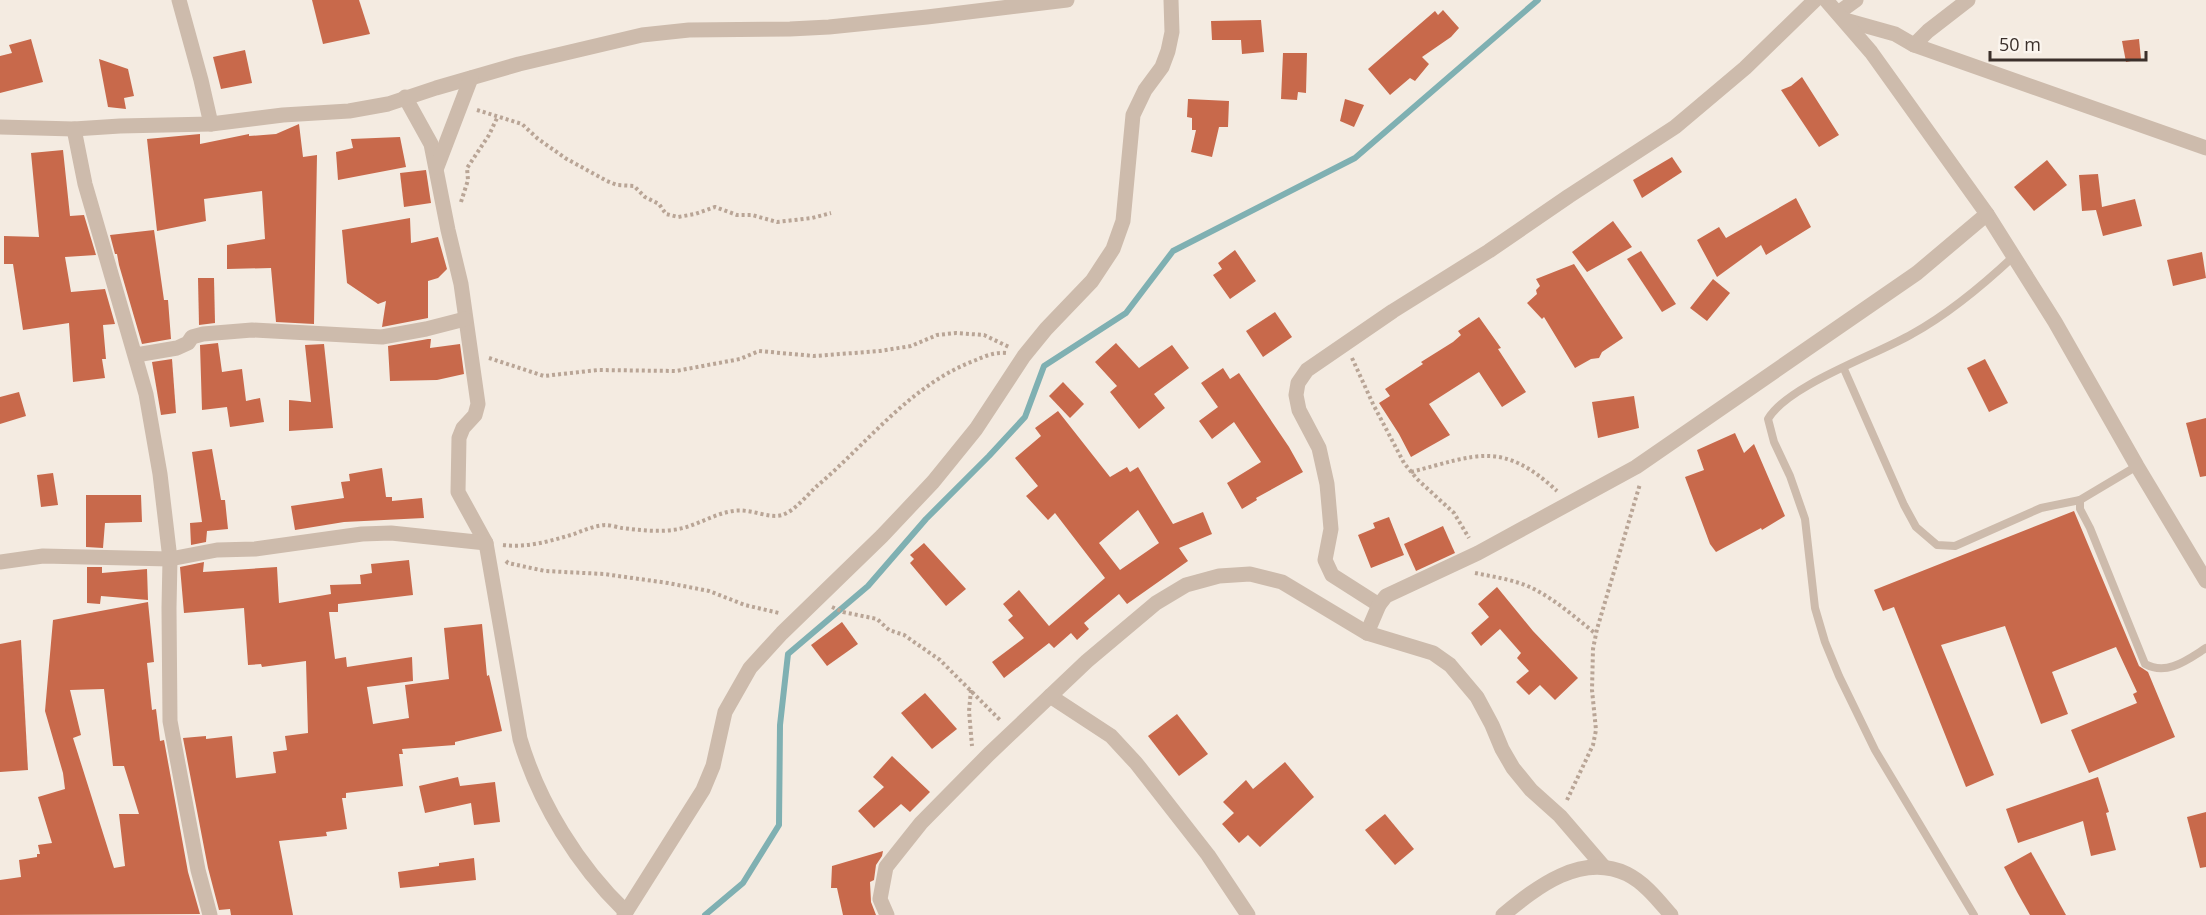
<svg xmlns="http://www.w3.org/2000/svg" width="2206" height="915" font-family="'Open Sans',sans-serif">
<rect width="100%" height="100%" fill="#f4ebe1"/>
<g fill="none" stroke-linecap="round" stroke-linejoin="round">
<!-- stream -->
<polyline stroke="#7fb0b2" stroke-width="6" points="705,915 743,883 779,825 780,725 788,654 868,586 926,519 989,456 1025,417 1044,366 1126,313 1173,251 1355,158 1538,0"/>
</g>
<!-- building -->
<g fill="#c8694b" fill-rule="evenodd">
<polygon points="312,0 359,0 370,34 323,44"/>
<polygon points="1443,10 1459,28 1451,37 1422,57 1429,64 1415,81 1410,78 1390,95 1368,69 1435,11 1438,15"/>
<polygon points="1261,20 1264,52 1242,54 1241,40 1212,40 1211,21"/>
<polygon points="31,39 43,82 0,93 0,56 12,53 9,45"/>
<polygon points="2139,39 2141,59 2126,62 2122,41"/>
<polygon points="245,50 252,83 221,89 213,57"/>
<polygon points="1283,53 1307,53 1306,93 1298,92 1297,100 1281,99"/>
<polygon points="99,59 128,69 134,96 124,98 126,109 108,107"/>
<polygon points="1802,77 1839,135 1819,147 1781,90 1791,86"/>
<polygon points="1188,99 1229,101 1228,127 1219,127 1212,157 1191,152 1196,130 1192,130 1192,118 1187,117"/>
<polygon points="1345,99 1364,105 1354,127 1340,121"/>
<polygon points="299,124 303,157 317,155 314,324 276,322 271,268 227,269 227,245 265,239 262,191 204,199 206,221 157,231 147,139 200,134 200,144 249,134 249,136 276,134"/>
<polygon points="400,137 406,167 338,180 336,152 353,148 351,139"/>
<polygon points="63,150 70,216 84,215 96,255 65,257 71,292 105,289 115,324 103,325 106,359 102,359 105,378 73,382 69,323 23,330 13,264 4,264 4,236 39,237 31,153"/>
<polygon points="1672,157 1682,172 1642,198 1633,180"/>
<polygon points="2047,160 2067,185 2034,211 2014,187"/>
<polygon points="426,170 431,203 404,207 400,173"/>
<polygon points="2098,174 2102,207 2135,199 2142,226 2103,236 2096,210 2082,211 2079,175"/>
<polygon points="1796,198 1811,227 1766,255 1761,245 1717,277 1697,240 1719,227 1726,238"/>
<polygon points="410,218 411,243 438,237 447,269 438,278 428,281 428,318 382,327 386,301 378,304 347,283 342,230"/>
<polygon points="1613,221 1632,247 1587,272 1572,252"/>
<polygon points="154,230 164,300 168,300 171,339 142,344 119,265 117,254 115,254 110,235"/>
<polygon points="1235,250 1256,281 1230,299 1213,275 1222,269 1218,263"/>
<polygon points="1641,251 1676,304 1662,312 1627,259"/>
<polygon points="2202,252 2206,278 2173,286 2167,260"/>
<polygon points="1574,264 1623,338 1602,352 1599,358 1591,359 1575,368 1544,317 1542,319 1527,303 1537,294 1536,290 1540,286 1536,279"/>
<polygon points="198,278 214,278 215,323 199,325"/>
<polygon points="1713,279 1730,293 1707,321 1690,308"/>
<polygon points="1275,312 1292,337 1263,357 1246,331"/>
<polygon points="1479,317 1501,348 1498,349 1526,392 1502,407 1479,372 1429,404 1450,435 1411,457 1399,434 1379,403 1390,396 1385,389 1423,364 1421,362 1453,342 1461,335 1458,331"/>
<polygon points="428,339 431,339 430,348 460,344 464,374 437,380 390,381 388,346"/>
<polygon points="218,343 222,372 242,369 246,401 260,398 264,422 230,427 227,407 202,410 200,345"/>
<polygon points="1116,343 1139,368 1172,345 1189,368 1154,394 1165,408 1139,429 1110,392 1117,386 1095,362"/>
<polygon points="324,344 333,428 289,431 289,400 311,402 305,345"/>
<polygon points="172,359 176,413 161,415 152,362"/>
<polygon points="1985,359 2008,403 1989,412 1967,368"/>
<polygon points="1223,368 1230,379 1239,373 1289,447 1303,472 1256,498 1257,500 1242,509 1227,483 1261,462 1234,422 1212,439 1199,421 1218,407 1201,383"/>
<polygon points="1063,382 1084,404 1070,418 1049,396"/>
<polygon points="19,392 26,416 0,424 0,397"/>
<polygon points="1634,396 1639,428 1598,438 1592,402"/>
<path d="M1058,411L1110,477L1127,467L1130,472L1138,467L1173,524L1203,512L1212,534L1179,548L1188,561L1127,604L1119,594L1084,623L1089,629L1077,640L1071,633L1054,648L1049,643L1004,678L992,662L1024,638L1008,620L1013,616L1003,604L1019,590L1049,626L1105,578L1055,513L1048,520L1026,496L1038,486L1015,458L1041,436L1035,428ZM1138,510L1159,543L1120,570L1099,543Z"/>
<polygon points="2206,418 2206,476 2200,477 2186,423"/>
<polygon points="1735,433 1744,453 1754,444 1785,516 1762,530 1761,528 1716,552 1710,544 1685,477 1704,470 1697,450"/>
<polygon points="212,449 221,500 225,500 228,529 207,531 206,542 191,545 190,523 202,522 192,452"/>
<polygon points="382,468 386,497 392,497 392,501 422,498 424,518 344,522 295,530 291,506 344,498 341,482 350,481 349,474"/>
<polygon points="53,473 58,505 41,507 37,475"/>
<polygon points="86,495 141,495 142,522 105,523 103,548 86,547"/>
<polygon points="2074,511 2139,666 2148,672 2175,737 2089,773 2071,730 2137,703 2133,694 2137,692 2116,647 2052,672 2068,714 2041,724 2005,626 1941,645 1994,775 1966,787 1894,607 1883,611 1874,590"/>
<polygon points="1389,517 1404,555 1371,568 1358,535 1375,528 1373,523"/>
<polygon points="1443,526 1455,553 1416,571 1404,544"/>
<polygon points="924,543 966,589 946,606 910,563 914,559 910,555"/>
<polygon points="409,560 413,595 338,604 338,612 329,612 335,659 346,657 347,667 412,657 413,681 367,687 373,724 409,718 405,685 449,679 444,628 482,624 487,676 489,675 502,731 455,742 455,745 402,749 403,754 399,754 403,786 346,793 346,798 342,798 347,829 326,832 327,836 279,841 293,915 231,915 230,909 219,910 208,868 183,738 206,736 206,739 232,736 236,778 276,773 273,752 287,750 285,736 308,733 306,661 262,667 261,664 248,665 244,608 184,613 180,567 204,562 203,572 277,567 279,603 331,594 330,585 361,584 360,575 372,573 371,564"/>
<polygon points="87,567 102,567 102,573 147,569 148,600 101,596 100,604 87,603"/>
<polygon points="1497,587 1533,631 1578,678 1555,700 1540,685 1529,695 1516,682 1529,671 1517,658 1521,653 1500,629 1481,646 1471,633 1489,617 1478,604"/>
<path d="M148,602L154,662L147,663L152,710L156,709L160,741L164,740L188,872L200,914L0,915V880L21,877L19,860L37,857V854H40L38,845L52,843L38,797L65,789L63,773L45,711L53,620ZM104,689L113,766H124L139,814H119L125,866L114,868L73,738L81,735L70,690Z"/>
<polygon points="842,622 858,644 827,666 811,645"/>
<polygon points="21,640 28,770 0,772 0,644"/>
<polygon points="925,693 957,729 932,749 901,713"/>
<polygon points="1177,714 1208,754 1179,776 1148,736"/>
<polygon points="892,756 930,792 910,812 901,804 874,828 858,811 884,787 873,777"/>
<polygon points="1285,762 1314,797 1260,847 1248,835 1239,843 1222,824 1234,813 1223,802 1246,780 1253,789"/>
<polygon points="458,777 460,786 495,782 500,822 474,825 471,803 425,813 419,786"/>
<polygon points="2098,777 2109,812 2106,813 2116,850 2091,856 2083,821 2018,843 2006,809"/>
<polygon points="2206,812 2206,867 2200,868 2187,817"/>
<polygon points="1385,814 1414,849 1395,865 1365,830"/>
<polygon points="883,851 882,856 876,865 874,880 870,882 871,902 876,915 843,915 837,888 831,888 832,866"/>
<polygon points="2031,852 2066,915 2030,915 2017,892 2004,867"/>
<polygon points="474,858 476,880 400,888 398,872 439,866 439,863"/>
</g>
<g fill="none" stroke-linecap="round" stroke-linejoin="round">
<!-- path -->
<g stroke="#b9a596" stroke-width="4" stroke-dasharray="3 3" stroke-linecap="butt">
<polyline points="477,110 522,124 537,138 565,158 607,181 617,185 634,186 645,197 659,204 666,214 678,217 695,214 715,207 737,215 752,215 777,222 812,218 831,213"/>
<polyline points="461,202 468,180 467,168 489,135 498,116"/>
<polyline points="489,358 544,376 598,370 676,371 740,359 759,351 814,356 880,351 911,346 937,335 956,333 984,335 1009,347"/>
<polyline points="1352,358 1373,404 1404,463 1417,479 1454,513 1469,538"/>
<path d="M1411,472C1477,455 1502,440 1557,491"/>
<path d="M503,545C527,548 551,541 574,534C584,530 594,526 605,525C610,525 617,527 622,528C639,530 656,532 672,530C694,528 712,514 733,511C750,508 769,519 782,515C796,510 806,496 817,486C868,443 911,384 976,360C985,356 995,352 1006,353"/>
<polyline points="506,561 508,563 545,571 604,574 668,583 709,591 745,605 779,613"/>
<path d="M1475,573C1495,577 1516,580 1534,589C1557,601 1576,618 1596,634"/>
<polyline points="832,607 843,612 877,619 889,630 904,635 940,660 1000,720"/>
<polyline points="971,690 969,711 972,746"/>
<polyline points="1567,800 1593,745 1596,730 1592,690 1593,649 1597,629 1640,484"/>
</g>
<!-- service -->
<g stroke="#cdbbac" stroke-width="8">
<polyline points="1844,369 1904,505 1916,527 1937,545 1955,546 2041,508 2080,500"/>
<path d="M2137,466L2080,500V509L2090,528L2145,664C2167,676 2187,660 2206,648"/>
<path d="M1974,915L1875,750L1839,676L1825,642L1815,608L1805,519L1790,476L1774,442L1768,419C1788,385 1876,355 1912,334C1950,313 1982,286 2014,256"/>
</g>
<!-- minor -->
<g stroke="#cdbbac" stroke-width="15">
<polyline points="179,0 201,80 211,124"/>
<polyline points="1838,13 1856,0"/>
<polyline points="1845,20 1895,34 1914,45 2206,148"/>
<polyline points="1914,45 1928,31 1968,0"/>
<path d="M405,97L431,144L448,230L461,284L478,404L475,415L463,428L459,438L458,492L486,543L520,739C539,803 578,866 626,912"/>
<polyline points="0,127 74,129 120,126 211,124 283,115 349,111 388,104 436,88 519,64 642,35 689,30 790,29 829,27 927,17 1067,0"/>
<polyline points="74,129 85,184 146,394 160,474 170,559 169,608 170,721 198,870 210,915"/>
<polyline points="437,167 471,78"/>
<polyline points="136,355 177,348 188,343 192,337 203,334 252,330 382,337 426,329 465,319"/>
<polyline points="0,562 43,556 170,559 217,550 255,549 362,534 391,533 486,543"/>
<polyline points="1379,605 1332,575 1325,560 1331,529 1327,484 1319,448 1299,410 1296,395 1298,383 1307,370 1393,311 1489,251 1569,196 1675,127 1745,68 1815,0"/>
<polyline points="1367,633 1379,605 1386,596 1478,553 1636,467 1917,273 1987,214"/>
<polyline points="1050,696 1111,736 1136,763 1208,855 1248,915"/>
<polyline points="624,915 703,790 713,766 725,712 750,668 782,633 882,536 933,482 976,429 1024,356 1046,329 1092,281 1113,249 1123,221 1133,115 1145,90 1162,67 1168,51 1172,32 1171,0"/>
<polyline points="887,915 880,899 886,867 921,823 989,754 1087,661 1156,603 1186,585 1219,576 1250,574 1282,582 1367,633 1433,653 1450,665 1477,697 1492,725 1502,749 1513,768 1531,790 1560,816 1603,866"/>
<path d="M1503,915C1537,887 1581,852 1627,874C1645,883 1658,900 1671,915"/>
</g>
<!-- tertiary -->
<polyline stroke="#cdbbac" stroke-width="15" points="1826,0 1871,52 1987,214 2055,322 2137,466 2206,581"/>
</g>
<!-- scale -->
<path d="M1990 51v9h156v-9" fill="none" stroke="#3b302b" stroke-width="3"/>
<text x="1999" y="51" font-size="18" fill="#3b302b" stroke="#fbf5ee" stroke-width="4.5" paint-order="stroke">50 m</text>
</svg>
